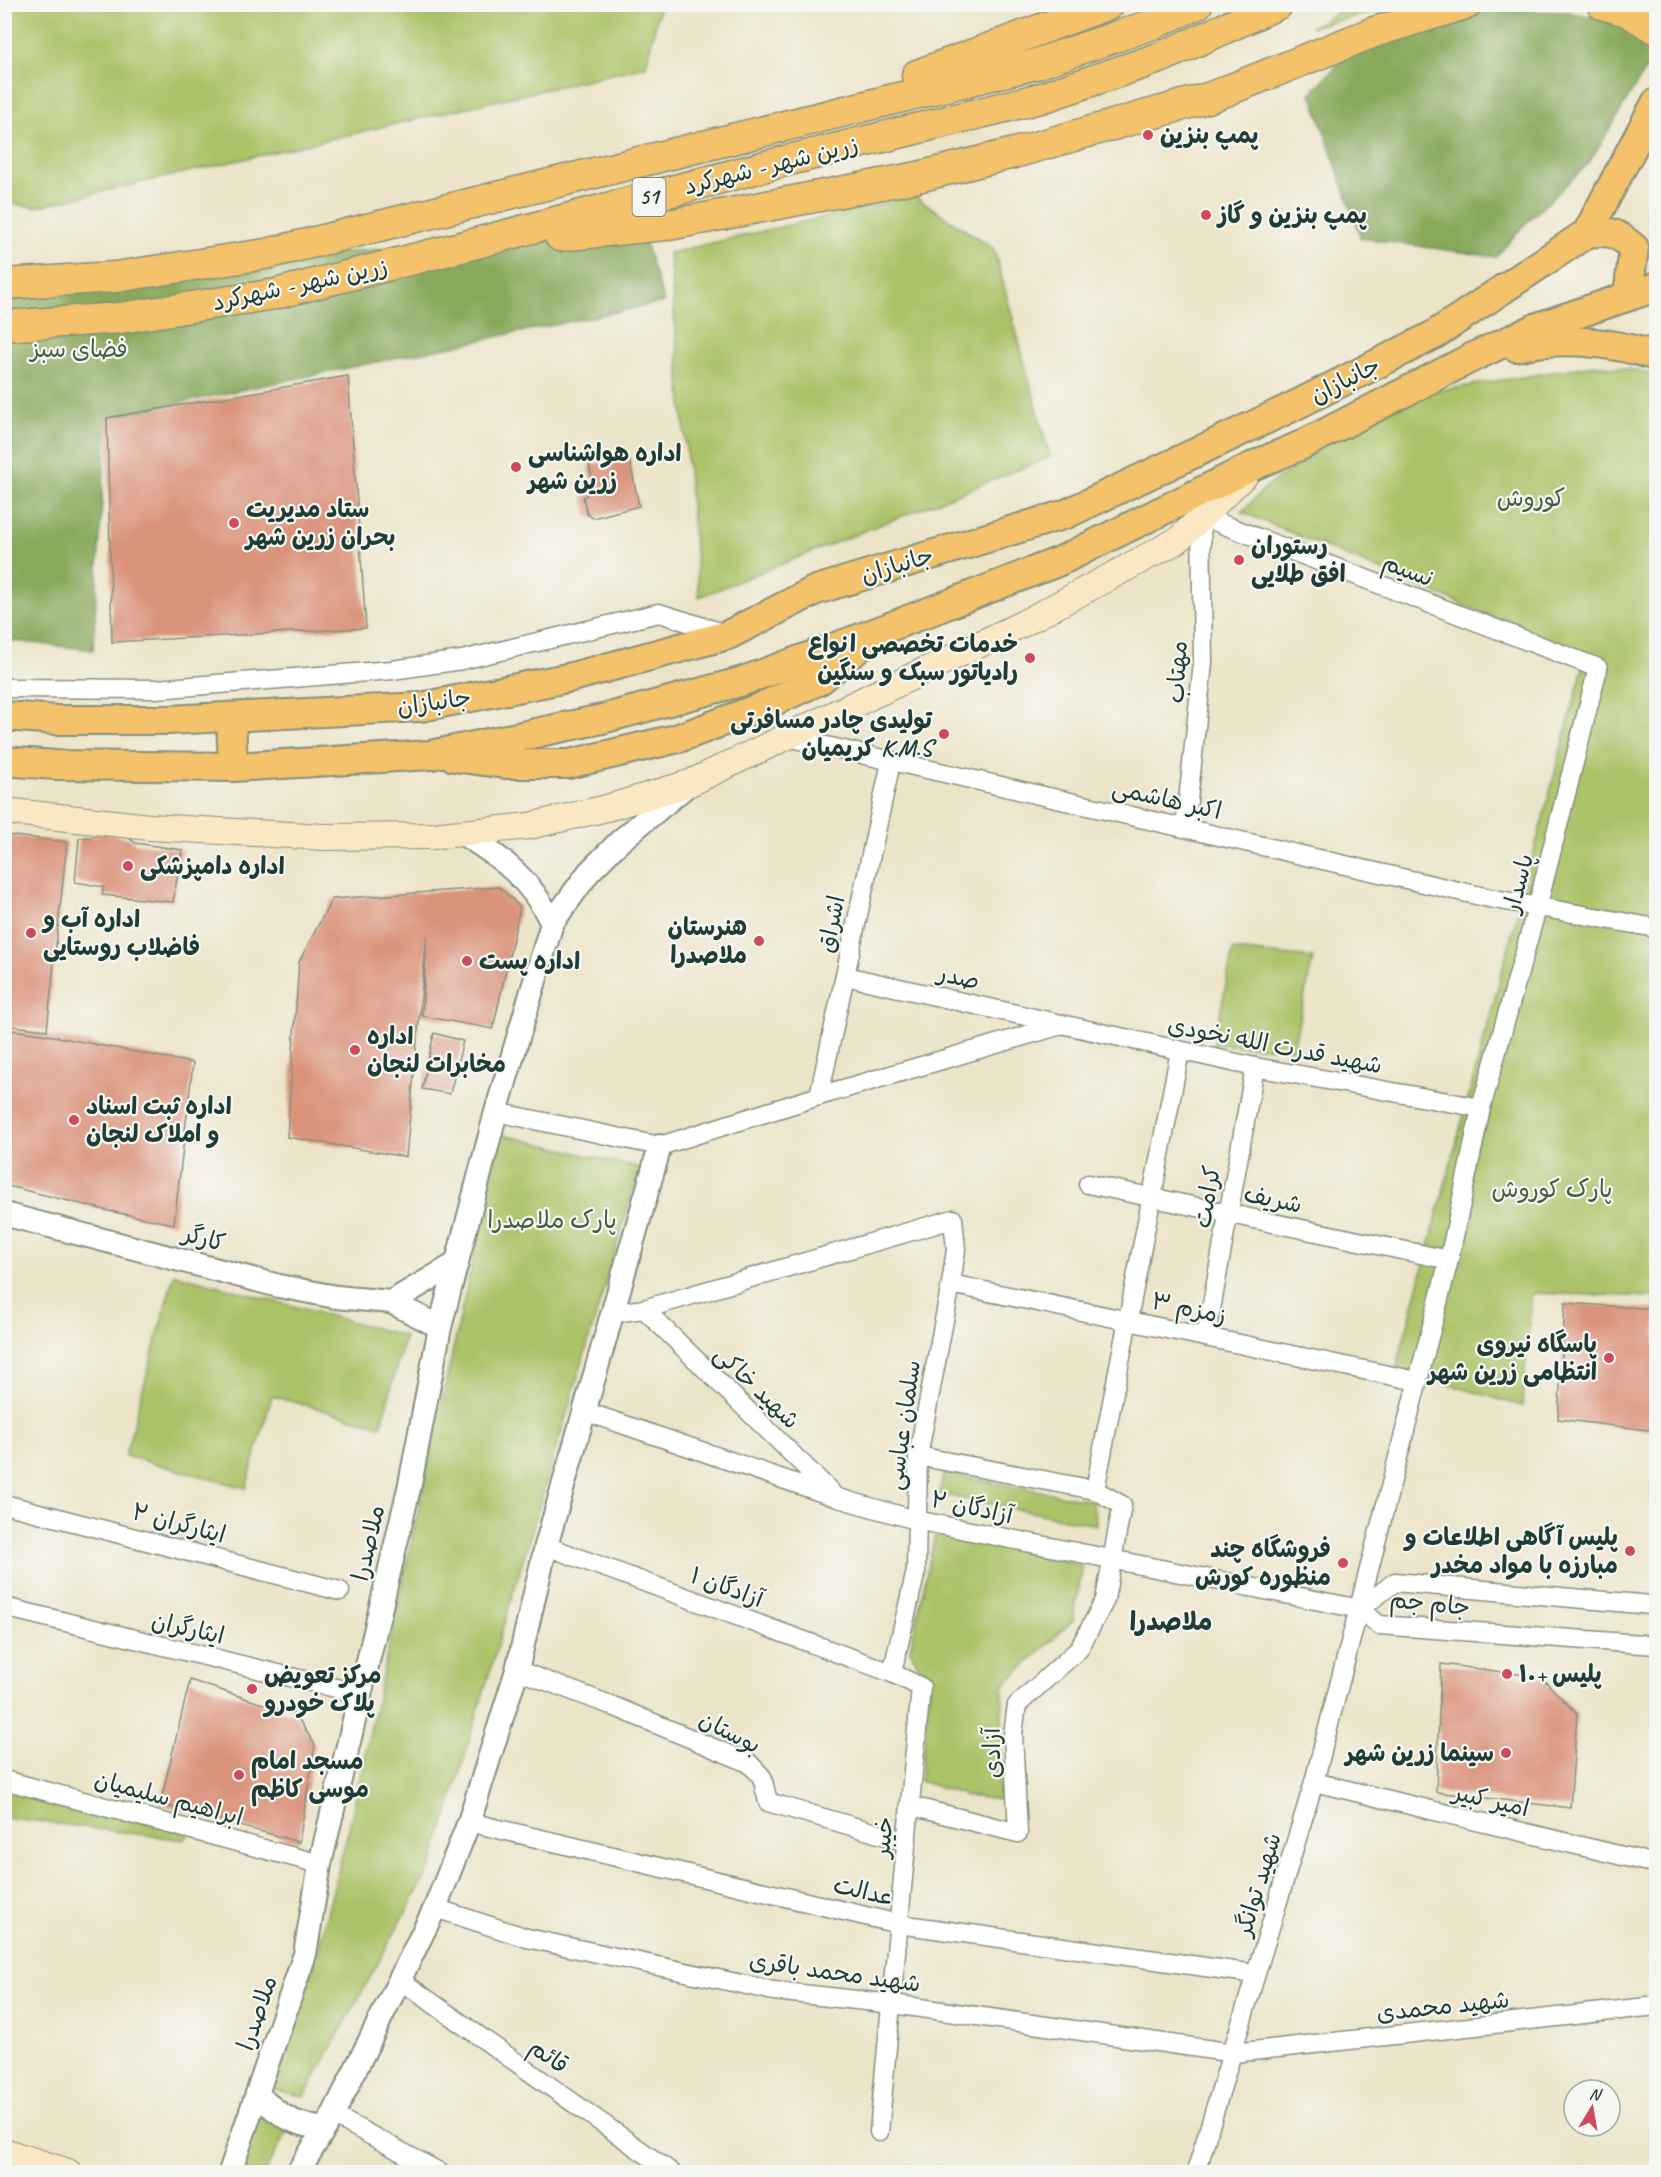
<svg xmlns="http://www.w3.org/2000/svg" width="1661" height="2177" font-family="Caveat,'Playpen Sans Arabic',sans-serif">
<rect width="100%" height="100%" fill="#f6f6f2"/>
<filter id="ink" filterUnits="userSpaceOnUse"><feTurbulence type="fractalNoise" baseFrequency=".0167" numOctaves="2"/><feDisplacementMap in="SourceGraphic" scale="12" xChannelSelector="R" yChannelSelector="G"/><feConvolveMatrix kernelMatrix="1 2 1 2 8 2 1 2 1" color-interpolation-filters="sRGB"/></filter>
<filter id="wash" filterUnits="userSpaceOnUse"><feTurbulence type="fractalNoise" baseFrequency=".008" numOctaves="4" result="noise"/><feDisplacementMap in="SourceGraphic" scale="24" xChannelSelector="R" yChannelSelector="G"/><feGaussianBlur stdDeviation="1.35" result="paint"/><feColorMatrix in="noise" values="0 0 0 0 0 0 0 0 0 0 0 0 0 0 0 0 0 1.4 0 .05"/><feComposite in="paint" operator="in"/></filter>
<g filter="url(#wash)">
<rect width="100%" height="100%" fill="#ece4c8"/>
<!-- green -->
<g fill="#abc368" stroke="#65804e" stroke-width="1.5">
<polygon points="5,4 660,4 660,5 646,66 36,207 5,203"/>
<polygon points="1352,5 1352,4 1402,5 1311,27"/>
<polygon points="914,196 994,249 1050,457 699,597 669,253"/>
<polygon points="1595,365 1642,371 1656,377 1656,1297 1532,1293 1522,1406 1396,1369 1586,656 1242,512 1265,488 1348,430 1424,393"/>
<polygon points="1233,950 1313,958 1293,1049 1214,1044"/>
<polygon points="500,1134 640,1168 432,1865 304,2097 271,2088 313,1969 349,1828"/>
<polygon points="174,1274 405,1336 381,1426 272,1396 246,1488 125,1456"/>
<polygon points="944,1473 1092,1501 1097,1525 939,1494"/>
<polygon points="936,1530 1083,1565 1073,1620 1003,1686 1000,1800 967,1796 920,1781 930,1688 910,1650"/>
<polygon points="4,1786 189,1834 184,1840 5,1817"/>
<polygon points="258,2114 289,2129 264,2172 229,2172"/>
</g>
<!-- forest -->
<g fill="#88a95c" stroke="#547348" stroke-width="1.5">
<polygon points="1495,10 1570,12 1609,20 1656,43 1656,52 1589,163 1523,226 1496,257 1361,238 1311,93 1346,56 1413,28"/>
<polygon points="640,227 664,302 107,418 93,650 5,640 5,281"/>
</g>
<g id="blocks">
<!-- building -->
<g fill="#da9279">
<polygon points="348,376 366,628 112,642 107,418"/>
<polygon points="629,457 639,506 593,518 587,514 583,497 594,491 589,465"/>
<polygon points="101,832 129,838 135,843 182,850 173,902 102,895 104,887 75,882 79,838 96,837"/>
<polygon points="4,835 67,842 47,1030 4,1025"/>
<polygon points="499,887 520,907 493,1029 422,1016 427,936 406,1157 287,1137 299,962 332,899"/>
<polygon points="4,1029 42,1034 193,1063 174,1224 109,1211 4,1185"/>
<polygon points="434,1033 463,1041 450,1094 422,1089"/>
<polygon points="1565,1303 1656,1309 1656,1431 1558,1419"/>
<polygon points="1441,1664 1541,1677 1577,1714 1570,1808 1436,1792"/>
<polygon points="190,1680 296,1715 315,1745 299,1842 160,1804"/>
</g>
</g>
</g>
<g filter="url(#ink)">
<use href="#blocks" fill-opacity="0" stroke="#86907e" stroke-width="1.5"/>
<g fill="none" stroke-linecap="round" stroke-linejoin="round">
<!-- minor casing -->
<g stroke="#86907e" stroke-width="21">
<g id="minor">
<polyline points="4,688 156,689 392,670 462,660 659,613 726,634"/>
<polyline points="787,737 1489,898 1656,928"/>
<polyline points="1185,828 1203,663 1201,516 1598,668 1537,908 1481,1108 1449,1260 1314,1782 1196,2172"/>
<polyline points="845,976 1255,1067 1481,1108"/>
<polyline points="819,1096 891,762"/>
<polyline points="496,1112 660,1146 819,1096 1058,1026"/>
<polyline points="1088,1184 1449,1260"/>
<polyline points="951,1284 1417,1381"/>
<polyline points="644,1309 831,1492"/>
<polyline points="614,1313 644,1309 953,1219 956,1249 951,1284 918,1456 916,1571 892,1673"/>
<polyline points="1206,1337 1255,1067"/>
<polyline points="584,1411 838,1498 916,1520 1360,1609 1379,1625 1656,1645"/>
<polyline points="1095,1490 1180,1051"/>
<polyline points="4,1504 340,1591"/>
<polyline points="546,1546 892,1673 921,1687 879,2132"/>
<polyline points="4,1607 360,1694"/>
<polyline points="1360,1609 1395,1582 1651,1605"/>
<polyline points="517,1670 613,1706 749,1763 762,1777 768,1802 907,1842"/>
<polyline points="4,1780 320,1864"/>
<polyline points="1314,1782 1656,1864"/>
<polyline points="911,1806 1018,1833 1013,1734 1017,1705 1079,1649 1105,1600 1122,1505 1095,1490 918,1456"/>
<polyline points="469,1822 899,1924 1255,1974"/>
<polyline points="435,1908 527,1938 774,1991 893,2004 1234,2053 1656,2006"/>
<polyline points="400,1980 671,2172"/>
<polyline points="333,2115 439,2172"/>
</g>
</g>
<!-- tertiary casing -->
<g stroke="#86907e" stroke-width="26">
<g id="tertiary">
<path d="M461,833C502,857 531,880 552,923"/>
<polyline points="4,1214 279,1286 336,1297 391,1302 440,1327"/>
<polyline points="391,1302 457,1263"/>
<path d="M258,2095C281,2117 293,2124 324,2129"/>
<polyline points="230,2172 305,1954 320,1864 410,1484 440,1327 496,1112 552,923 589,872 620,841 690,783"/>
<polyline points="298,2172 333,2115 435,1908 469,1822 517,1670 546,1546 660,1146"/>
</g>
</g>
<!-- secondary casing -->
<g stroke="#86907e" stroke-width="28">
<g id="secondary">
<polyline points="4,811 150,827 324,837 432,836 529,826 607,808 690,783 1024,623 1178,540 1245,475"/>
<polyline points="4,2151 68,2172"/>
</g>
</g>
<!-- primary casing -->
<g stroke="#86907e" stroke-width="32">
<g id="primary">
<path d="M1587,233C1610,230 1616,232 1634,248L1628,295"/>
<path d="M1516,347C1561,336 1613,342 1656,356"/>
<polyline points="4,716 57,720 168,720 421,707 572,677 728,635 816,590 1066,514 1294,406 1434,335 1587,233 1656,103"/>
<polyline points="231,718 233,767"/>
<polyline points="454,757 505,764 569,764 679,738 759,708 820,680 863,644"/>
<polyline points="4,761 55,765 233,767 431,755 602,719 740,682 874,633 1060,561 1257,464 1302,445 1473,357 1538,327 1656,287"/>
</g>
</g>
<!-- trunk casing -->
<g stroke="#86907e" stroke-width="33">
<g id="trunk">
<polyline points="1602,4 1627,11 1656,29"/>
<polyline points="917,75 1109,4"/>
<polyline points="560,236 674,224 918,177 1014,153 1211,97 1374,32 1466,4"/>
<polyline points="4,284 115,277 266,254 1036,64 1153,24 1197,4"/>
<polyline points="4,326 120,318 275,294 465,246 781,162 1041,98 1162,57 1278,4"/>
</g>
</g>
<!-- minor -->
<use href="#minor" stroke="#fff" stroke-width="18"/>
<!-- tertiary -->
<use href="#tertiary" stroke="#fff" stroke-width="22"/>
<!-- secondary -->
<use href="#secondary" stroke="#fae7c3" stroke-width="26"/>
<!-- primary -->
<use href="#primary" stroke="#f3c26a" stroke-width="28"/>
<!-- trunk -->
<use href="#trunk" stroke="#f3c26a" stroke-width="30"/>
</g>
</g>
<!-- markers -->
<g fill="#d1495b" stroke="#f6f6f2" stroke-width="2">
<circle cx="1148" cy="135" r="6"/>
<circle cx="1206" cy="215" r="6"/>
<circle cx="516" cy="467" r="6"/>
<circle cx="234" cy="523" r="6"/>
<circle cx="1239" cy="560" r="6"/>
<circle cx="1030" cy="658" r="6"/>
<circle cx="944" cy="734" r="6"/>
<circle cx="128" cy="866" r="6"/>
<circle cx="31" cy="933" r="6"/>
<circle cx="759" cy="941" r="6"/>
<circle cx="467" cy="961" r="6"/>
<circle cx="355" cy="1050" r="6"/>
<circle cx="74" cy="1120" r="6"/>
<circle cx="1609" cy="1358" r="6"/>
<circle cx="1630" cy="1551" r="6"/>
<circle cx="1343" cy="1563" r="6"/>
<circle cx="1507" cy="1674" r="6"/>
<circle cx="252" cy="1689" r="6"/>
<circle cx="1506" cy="1753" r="6"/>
<circle cx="239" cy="1775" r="6"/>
</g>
<g text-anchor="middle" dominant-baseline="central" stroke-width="4.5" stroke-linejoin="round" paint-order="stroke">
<!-- shield labels -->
<rect fill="#f6f6f2" stroke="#60746d" stroke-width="1.5" x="632.5" y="178" width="33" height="38" rx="4.5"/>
<g font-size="22" font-weight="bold" fill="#1f3d34">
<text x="649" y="197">51</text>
</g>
<!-- poi labels -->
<g font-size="24" font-weight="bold" fill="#1f3d34" stroke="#f6f6f2" text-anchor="start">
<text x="1160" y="135">پمپ بنزین</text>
<text x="1218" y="215">پمپ بنزین و گاز</text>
<text x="528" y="453">اداره هواشناسی<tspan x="528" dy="28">زرین شهر</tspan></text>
<text x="246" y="509">ستاد مدیریت<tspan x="246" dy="28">بحران زرین شهر</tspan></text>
<text x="1251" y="546">رستوران<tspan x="1251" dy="28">افق طلایی</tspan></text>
<text x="1018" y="644" text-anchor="end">خدمات تخصصی انواع<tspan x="1018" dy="28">رادیاتور سبک و سنگین</tspan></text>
<text x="932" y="720" text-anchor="end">تولیدی چادر مسافرتی<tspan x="932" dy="28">کریمیان K.M.S</tspan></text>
<text x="140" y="866">اداره دامپزشکی</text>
<text x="43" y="919">اداره آب و<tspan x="43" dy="28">فاضلاب روستایی</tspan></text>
<text x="747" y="927" text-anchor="end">هنرستان<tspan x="747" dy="28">ملاصدرا</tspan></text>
<text x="479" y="961">اداره پست</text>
<text x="367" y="1036">اداره<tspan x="367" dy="28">مخابرات لنجان</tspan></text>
<text x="86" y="1106">اداره ثبت اسناد<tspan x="86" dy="28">و املاک لنجان</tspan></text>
<text x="1597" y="1344" text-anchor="end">پاسگاه نیروی<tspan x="1597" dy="28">انتظامی زرین شهر</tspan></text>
<text x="1618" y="1537" text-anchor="end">پلیس آگاهی اطلاعات و<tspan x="1618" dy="28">مبارزه با مواد مخدر</tspan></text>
<text x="1331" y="1549" text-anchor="end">فروشگاه چند<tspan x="1331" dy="28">منظوره کورش</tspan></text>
<text x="1519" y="1674">پلیس +۱۰</text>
<text x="264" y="1675">مرکز تعویض<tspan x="264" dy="28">پلاک خودرو</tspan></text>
<text x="1494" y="1753" text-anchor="end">سینما زرین شهر</text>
<text x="251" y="1761">مسجد امام<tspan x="251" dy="28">موسی کاظم</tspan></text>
</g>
<!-- street labels -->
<g font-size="24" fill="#1f3d34" stroke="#f6f6f2">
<text transform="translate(771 165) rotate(-14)">زرین شهر - شهرکرد</text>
<text transform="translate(300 284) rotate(-12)">زرین شهر - شهرکرد</text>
<text transform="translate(1345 380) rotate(-27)">جانبازان</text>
<text transform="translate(897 565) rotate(-17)">جانبازان</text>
<text transform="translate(1408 570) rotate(21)">نسیم</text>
<text transform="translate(1177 672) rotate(-87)">مهتاب</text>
<text transform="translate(434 702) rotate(-8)">جانبازان</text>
<text transform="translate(1167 799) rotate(13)">اکبر هاشمی</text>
<text transform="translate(1518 883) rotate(-75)">پاسدار</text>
<text transform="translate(831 924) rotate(-78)">اشراق</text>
<text transform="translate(959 977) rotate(13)">صدر</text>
<text transform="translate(1275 1045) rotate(11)">شهید قدرت الله نخودی</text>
<text transform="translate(1207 1197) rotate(-80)">کرامت</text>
<text transform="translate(1273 1199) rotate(12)">شریف</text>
<text transform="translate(204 1238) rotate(15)">کارگر</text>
<text transform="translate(1189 1308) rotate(12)">زمزم ۳</text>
<text transform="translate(757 1387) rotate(44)">شهید خاکی</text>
<text transform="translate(903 1425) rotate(-82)">سلمان عباسی</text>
<text transform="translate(972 1507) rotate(12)">آزادگان ۲</text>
<text transform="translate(179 1523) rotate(15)">ایثارگران ۲</text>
<text transform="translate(368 1543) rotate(-77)">ملاصدرا</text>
<text transform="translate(727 1587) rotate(20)">آزادگان ۱</text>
<text transform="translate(1430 1603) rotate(6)">جام جم</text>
<text transform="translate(188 1628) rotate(13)">ایثارگران</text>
<text transform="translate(730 1732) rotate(27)">بوستان</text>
<text transform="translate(992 1753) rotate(-91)">آزادی</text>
<text transform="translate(169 1798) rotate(15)">ابراهیم سلیمیان</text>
<text transform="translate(1491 1800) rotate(13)">امیر کبیر</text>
<text transform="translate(883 1837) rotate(-84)">خیبر</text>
<text transform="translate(1258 1884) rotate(-73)">شهید توانگر</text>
<text transform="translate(864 1891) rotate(13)">عدالت</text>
<text transform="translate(835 1972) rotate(8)">شهید محمد باقری</text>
<text transform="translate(1443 2006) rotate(-6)">شهید محمدی</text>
<text transform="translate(257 2013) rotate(-71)">ملاصدرا</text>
<text transform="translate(549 2056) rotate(35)">قائم</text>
</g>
<!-- park labels -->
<g font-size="24" fill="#425e41" stroke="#f6f6f2">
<text x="79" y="349">فضای سبز</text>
<text x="1531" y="498">کوروش</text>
<text x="1552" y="1189">پارک کوروش</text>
<text x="552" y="1220">پارک ملاصدرا</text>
</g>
<!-- neighbourhood labels -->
<g font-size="26" font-weight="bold" fill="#1f3d34" stroke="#f6f6f2">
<text x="1171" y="1621">ملاصدرا</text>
</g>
</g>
<!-- margin -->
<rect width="1661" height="2177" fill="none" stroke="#f6f6f2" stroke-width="24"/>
<!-- north arrow -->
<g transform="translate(1592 2108) rotate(11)"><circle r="28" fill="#f6f6f2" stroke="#a0aca6" stroke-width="1.5"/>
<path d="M0-4.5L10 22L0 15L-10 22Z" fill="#d1495b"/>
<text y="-9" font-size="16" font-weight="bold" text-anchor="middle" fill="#1f3d34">N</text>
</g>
</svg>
